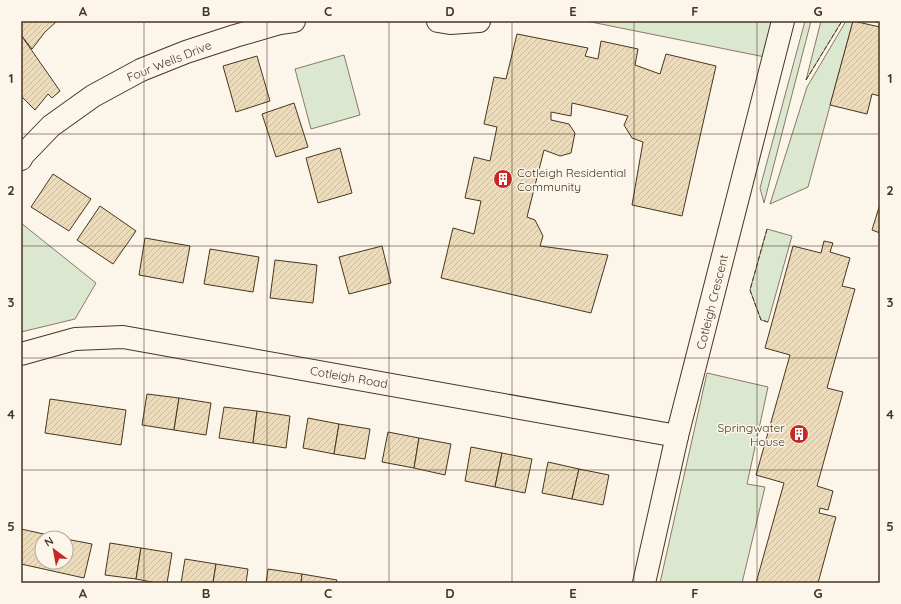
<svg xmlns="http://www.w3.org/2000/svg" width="901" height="604" font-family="Quicksand,sans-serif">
<defs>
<pattern id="building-hatch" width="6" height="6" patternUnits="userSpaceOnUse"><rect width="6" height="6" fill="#ecdcbc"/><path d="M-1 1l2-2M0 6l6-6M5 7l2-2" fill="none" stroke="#ccbda1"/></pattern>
</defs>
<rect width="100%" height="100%" fill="#fbf6e9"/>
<!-- green -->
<g fill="#dce7d0" stroke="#887966">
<polygon points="586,21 774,21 765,57"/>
<polygon points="805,21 811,21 764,203 760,188"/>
<polygon points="821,21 842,21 806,80"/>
<polygon points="846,21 853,21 808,187 770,204 807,87"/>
<polygon points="344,55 360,115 311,129 295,69"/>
<polygon points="21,223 96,283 75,319 21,332"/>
<polygon points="767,229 792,236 768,322 761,320 750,290"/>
<polygon points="707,373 768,387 747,484 765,487 742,583 660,583"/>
</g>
<!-- building -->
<g fill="url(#building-hatch)" stroke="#4a3520">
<polygon points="21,21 57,21 45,32 32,49 21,35"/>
<polygon points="853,21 880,27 880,96 872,94 867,114 830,105"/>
<polygon points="517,34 588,48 585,56 598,59 601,41 638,49 635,65 660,74 666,54 716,66 682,216 632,205 643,142 632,138 624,125 628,116 572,103 571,116 551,112 551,120 569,124 575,133 571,153 560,156 544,150 527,217 535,220 543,236 540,246 608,255 591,313 441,278 453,228 474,234 481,201 465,198 474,157 490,161 497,127 484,124 494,77 506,79"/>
<polygon points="21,35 60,91 52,98 48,94 35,110 22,97 21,98"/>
<polygon points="257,56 270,101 236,112 223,66"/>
<polygon points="294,103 308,147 276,157 262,114"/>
<polygon points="340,148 352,193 318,203 306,158"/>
<polygon points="53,174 91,199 69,231 31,207"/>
<polygon points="880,204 880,233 872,230"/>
<polygon points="100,206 136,231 113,264 77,240"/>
<polygon points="145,238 190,246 183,283 139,275"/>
<polygon points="824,241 833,243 830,252 850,258 842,286 855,289 827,388 843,392 817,486 833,491 828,510 820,508 819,513 836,517 818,583 756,583 784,483 756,475 790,355 765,348 793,246 821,253"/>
<polygon points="382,246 391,283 349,294 339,257"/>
<polygon points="210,249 259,257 253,292 204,284"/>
<polygon points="275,260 317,265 313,303 270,298"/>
<polygon points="147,394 179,398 174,430 142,425"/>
<polygon points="179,398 211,403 206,435 174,430"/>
<polygon points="50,399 126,410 121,445 45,433"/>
<polygon points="224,407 257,411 253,443 219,438"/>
<polygon points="257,411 290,416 286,448 253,443"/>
<polygon points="308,418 339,424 334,454 303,448"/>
<polygon points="339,424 370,429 365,459 334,454"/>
<polygon points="388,432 419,438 414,468 382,462"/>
<polygon points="419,438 451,444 445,475 414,468"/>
<polygon points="471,447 502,453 495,487 465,481"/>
<polygon points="502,453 532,459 525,493 495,487"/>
<polygon points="548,462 579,469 572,499 542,493"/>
<polygon points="579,469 609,475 603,505 572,499"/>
<polygon points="21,529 62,538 42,538 42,562 66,562 66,539 92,544 84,578 21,564"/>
<polygon points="110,543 141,548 136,579 105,575"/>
<polygon points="141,548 172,553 167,583 157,583 136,579"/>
<polygon points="185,559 216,564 213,583 181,583"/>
<polygon points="216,564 248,569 246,583 213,583"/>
<polygon points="268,569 302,574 301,583 266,583"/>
<polygon points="302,574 337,580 336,583 301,583"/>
</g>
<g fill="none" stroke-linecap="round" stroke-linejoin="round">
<!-- street casing -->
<g stroke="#4a3520" stroke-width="24">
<g id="street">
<polyline points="438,21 450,23 479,21"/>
<polyline points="21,159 23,155 51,126 93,96 141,70 186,52 235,36 280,23 294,21"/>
<polyline points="21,354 75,339 123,337 677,436"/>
<polyline points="644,583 677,436 783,21"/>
</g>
</g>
<!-- street -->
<use href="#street" stroke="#fbf6e9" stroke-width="22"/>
<!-- fence -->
<g stroke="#4a3520" stroke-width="1" stroke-dasharray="5 2" stroke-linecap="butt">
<polyline points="873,21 880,23"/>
<polyline points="806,80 842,21"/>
<polyline points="767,229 750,290 761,320 768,322"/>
</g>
</g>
<!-- grid -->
<path fill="none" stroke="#4a3520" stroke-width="1" stroke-opacity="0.55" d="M144,21V583M267,21V583M389,21V583M512,21V583M634,21V583M757,21V583M21,134H880M21,246H880M21,358H880M21,470H880"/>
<!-- icons -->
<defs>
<g id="building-disc" transform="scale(1)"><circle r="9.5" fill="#c62828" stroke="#fbf6e9"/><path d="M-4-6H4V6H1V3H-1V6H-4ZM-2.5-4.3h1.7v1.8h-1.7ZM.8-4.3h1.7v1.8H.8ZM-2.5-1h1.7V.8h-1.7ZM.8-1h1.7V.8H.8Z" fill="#fff"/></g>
</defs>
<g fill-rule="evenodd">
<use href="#building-disc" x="503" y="179"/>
<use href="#building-disc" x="799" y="434"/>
</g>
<g text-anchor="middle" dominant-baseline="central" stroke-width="3" stroke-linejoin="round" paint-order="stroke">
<!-- street labels -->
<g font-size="12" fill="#4a3520" stroke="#fbf6e9">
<text transform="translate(169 61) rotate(-22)">Four Wells Drive</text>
<text transform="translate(712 302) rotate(-76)">Cotleigh Crescent</text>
<text transform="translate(349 377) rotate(10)">Cotleigh Road</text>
</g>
<!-- poi labels -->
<g font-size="12" fill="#4a3520" stroke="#fbf6e9" text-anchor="start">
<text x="517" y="172">Cotleigh Residential<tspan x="517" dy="14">Community</tspan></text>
<text x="785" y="427" text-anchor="end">Springwater<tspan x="785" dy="14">House</tspan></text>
</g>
</g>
<!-- border -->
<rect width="901" height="604" fill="none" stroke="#fbf6e9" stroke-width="44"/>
<!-- north arrow -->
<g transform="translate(54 550) rotate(328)"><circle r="19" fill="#fbf6e9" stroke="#b4a999"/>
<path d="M0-3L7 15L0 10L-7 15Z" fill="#c62828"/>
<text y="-6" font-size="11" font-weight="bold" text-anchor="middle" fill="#4a3520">N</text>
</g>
<rect x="22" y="22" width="857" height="560" fill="none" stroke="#4a3520" stroke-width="1.5"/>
<g font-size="13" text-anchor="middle" font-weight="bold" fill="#4a3520">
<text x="83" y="16">A</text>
<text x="206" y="16">B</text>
<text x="328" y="16">C</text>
<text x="450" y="16">D</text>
<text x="573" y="16">E</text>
<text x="695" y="16">F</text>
<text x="818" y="16">G</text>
<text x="11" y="83">1</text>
<text x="890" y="83">1</text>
<text x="11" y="195">2</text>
<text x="890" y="195">2</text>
<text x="11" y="307">3</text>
<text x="890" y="307">3</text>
<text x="11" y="419">4</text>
<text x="890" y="419">4</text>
<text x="11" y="531">5</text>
<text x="890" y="531">5</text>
<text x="83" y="598">A</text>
<text x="206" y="598">B</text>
<text x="328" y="598">C</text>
<text x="450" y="598">D</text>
<text x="573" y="598">E</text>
<text x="695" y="598">F</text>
<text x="818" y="598">G</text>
</g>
</svg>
